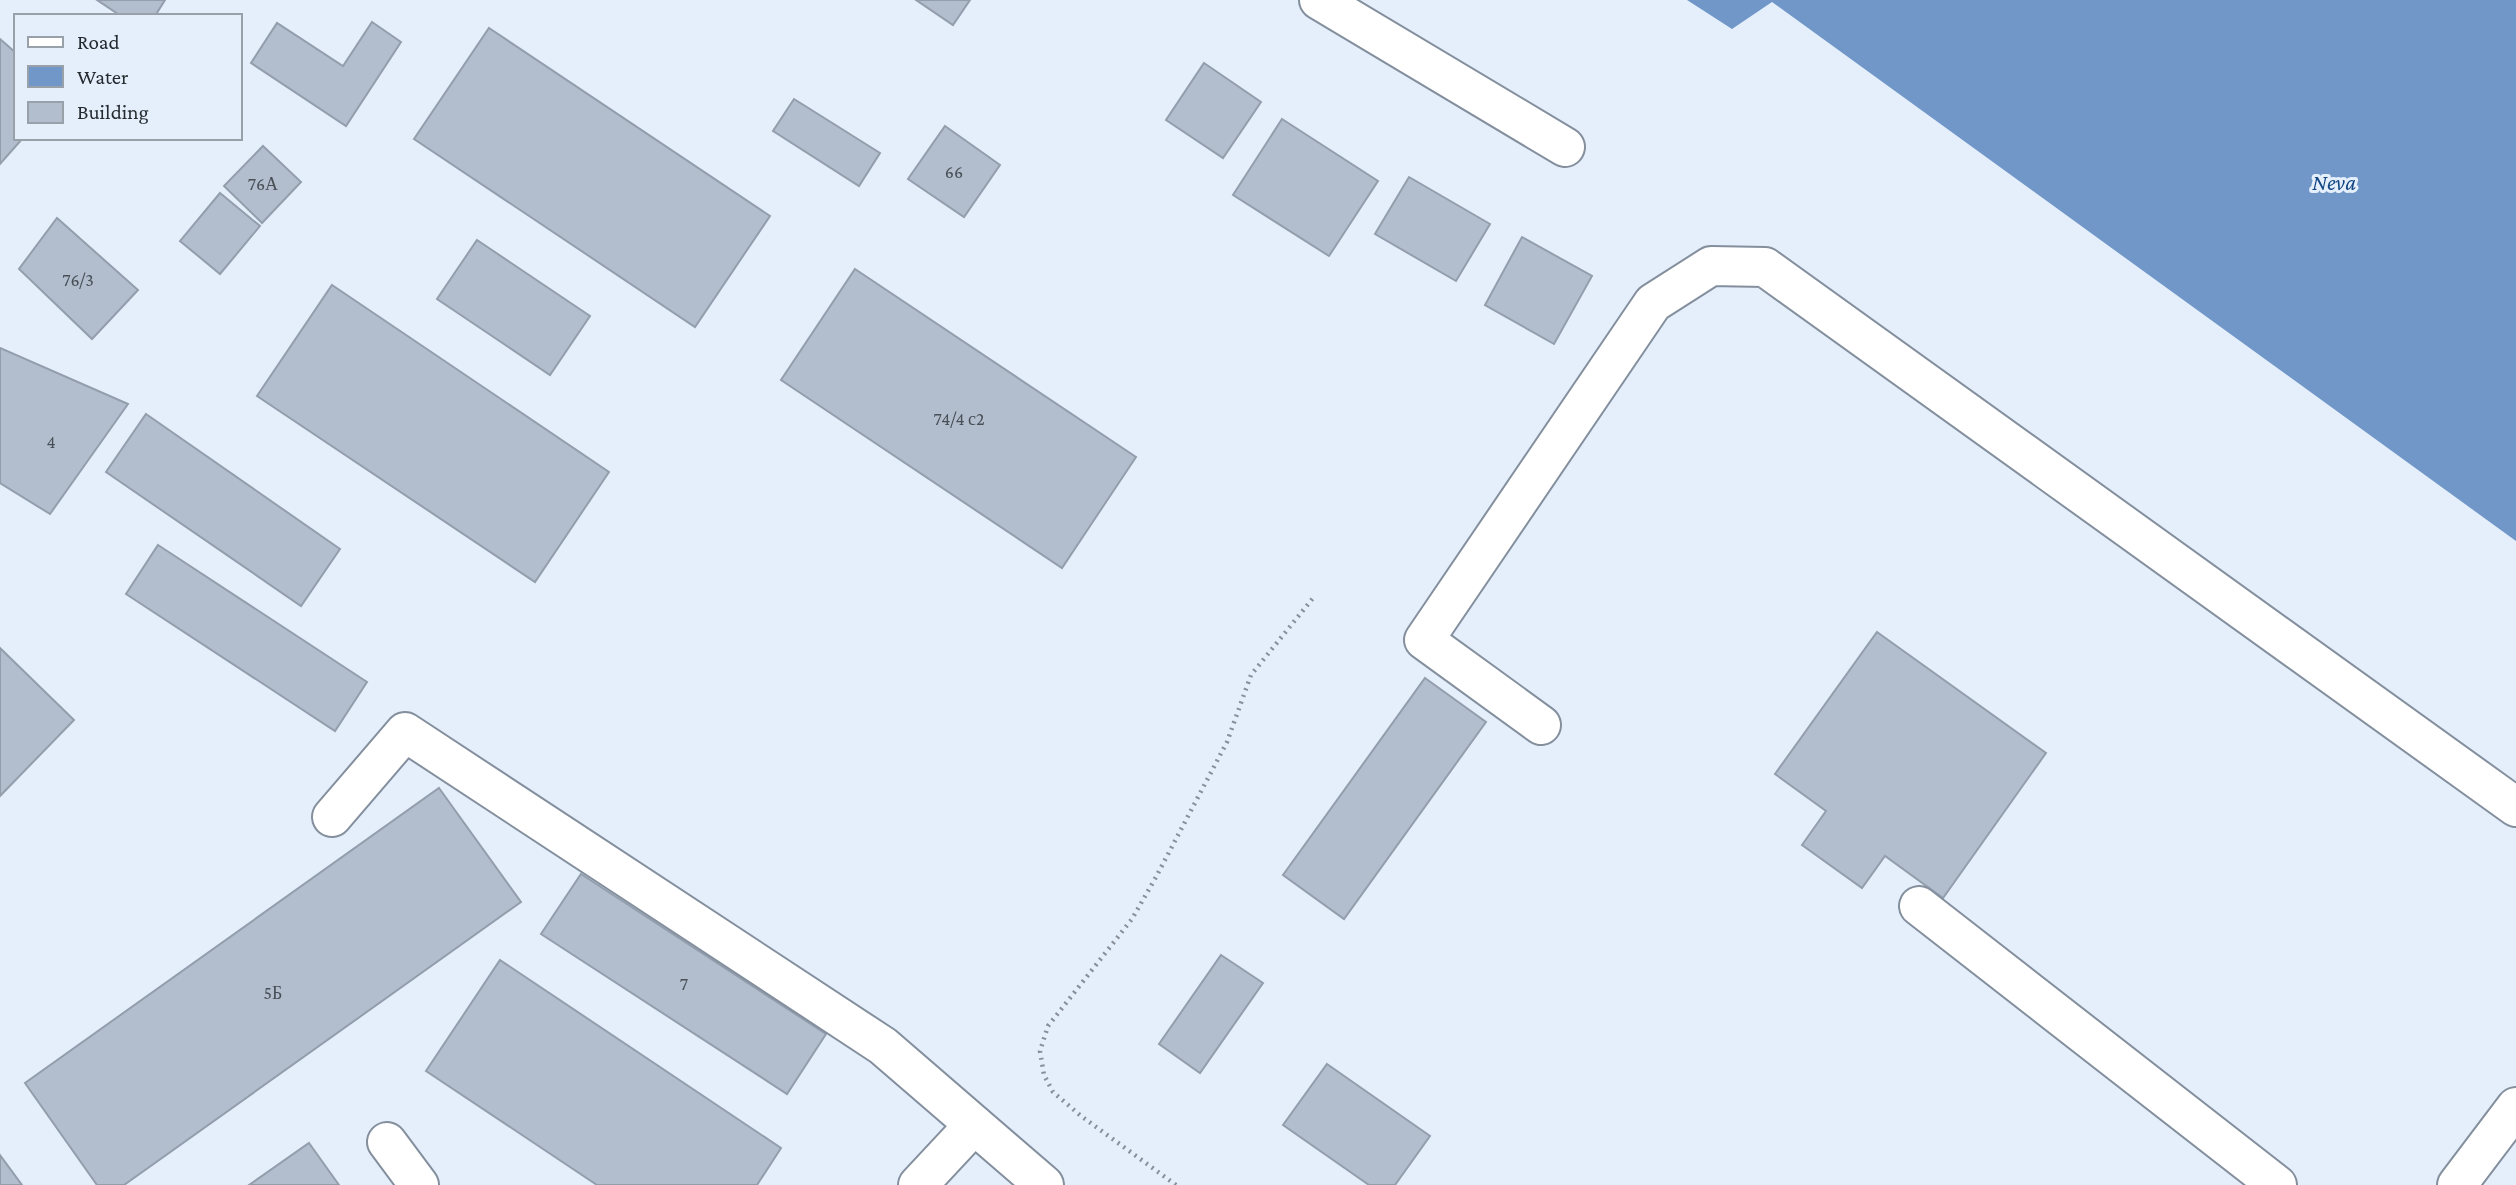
<svg xmlns="http://www.w3.org/2000/svg" width="2516" height="1185" font-family="'Crimson Pro',serif">
<rect width="100%" height="100%" fill="#e5effc"/>
<!-- water -->
<polygon fill="#7097c7" points="1687,0 2516,0 2516,541 1772,2 1732,29"/>
<!-- building -->
<g fill="#b2becd" stroke="#939ead" stroke-width="2">
<polygon points="97,0 165,0 155,16 121,16"/>
<polygon points="916,0 970,0 953,25"/>
<polygon points="372,22 401,42 346,126 251,63 277,23 343,66"/>
<polygon points="489,28 770,216 695,327 414,139"/>
<polygon points="0,39 16,53 16,138 23,138 0,164"/>
<polygon points="1204,63 1261,102 1223,158 1166,120"/>
<polygon points="794,99 880,153 859,186 773,131"/>
<polygon points="1282,119 1378,181 1329,256 1233,195"/>
<polygon points="945,126 1000,165 964,217 908,179"/>
<polygon points="263,146 301,182 262,223 224,186"/>
<polygon points="1409,177 1490,224 1456,281 1375,234"/>
<polygon points="220,193 260,226 220,274 180,241"/>
<polygon points="57,218 138,290 92,339 19,269"/>
<polygon points="1522,237 1592,276 1554,344 1485,305"/>
<polygon points="477,240 590,316 550,375 437,299"/>
<polygon points="855,269 1136,457 1062,568 781,380"/>
<polygon points="332,285 609,472 535,582 257,396"/>
<polygon points="0,348 128,404 50,514 0,483"/>
<polygon points="146,414 340,549 301,606 106,472"/>
<polygon points="158,545 367,682 335,731 126,594"/>
<polygon points="1877,632 2046,753 1943,898 1885,856 1862,888 1802,845 1826,811 1775,774"/>
<polygon points="0,648 74,720 0,796"/>
<polygon points="1425,678 1486,722 1344,919 1283,875"/>
<polygon points="439,788 521,902 124,1185 97,1185 25,1083"/>
<polygon points="581,874 826,1034 787,1094 541,934"/>
<polygon points="1221,955 1263,983 1200,1073 1159,1044"/>
<polygon points="500,960 781,1148 757,1185 597,1185 426,1071"/>
<polygon points="1327,1064 1430,1136 1395,1185 1369,1185 1283,1125"/>
<polygon points="309,1143 339,1185 249,1185"/>
<polygon points="0,1155 22,1185 0,1185"/>
</g>
<g fill="none" stroke-linecap="round" stroke-linejoin="round">
<!-- minor casing -->
<g stroke="#848f9e" stroke-width="42">
<g id="minor">
<polyline points="1319,0 1565,147"/>
<polyline points="1541,725 1424,640 1653,303 1711,266 1765,267 2516,807"/>
<polyline points="332,817 405,732 883,1046 1044,1185"/>
<polyline points="1919,906 2277,1185"/>
<polyline points="387,1142 419,1185"/>
<polyline points="918,1185 974,1125"/>
<polyline points="2457,1185 2516,1107"/>
</g>
</g>
<!-- path -->
<polyline stroke="#888f99" stroke-width="4.5" stroke-dasharray="2 5" stroke-linecap="butt" points="1176,1185 1081,1116 1053,1092 1044,1075 1040,1051 1048,1026 1132,919 1156,877 1227,742 1251,675 1313,598"/>
<!-- minor -->
<use href="#minor" stroke="#fff" stroke-width="38"/>
</g>
<g text-anchor="middle" dominant-baseline="central" stroke-width="6" stroke-linejoin="round" paint-order="stroke">
<!-- number labels -->
<g font-size="18" fill="#484f57">
<text x="954" y="172">66</text>
<text x="263" y="184">76А</text>
<text x="78" y="280">76/3</text>
<text x="959" y="419">74/4 с2</text>
<text x="51" y="442">4</text>
<text x="684" y="984">7</text>
<text x="273" y="993">5Б</text>
</g>
<!-- water labels -->
<g font-size="23" font-style="italic" fill="#144884" stroke="#e5effc">
<text x="2334" y="182">Neva</text>
</g>
</g>
<!-- legend -->
<rect x="14" y="14" width="228" height="126" fill="#e5effc" stroke="#98a0aa" stroke-width="2"/>
<rect x="28" y="37" width="35" height="10" fill="#ffffff" stroke="#98a0aa" stroke-width="2"/>
<text x="77" y="49" font-size="21" fill="#252a30">Road</text>
<rect x="28" y="66" width="35" height="21" fill="#7097c7" stroke="#98a0aa" stroke-width="2"/>
<text x="77" y="84" font-size="21" fill="#252a30">Water</text>
<rect x="28" y="102" width="35" height="21" fill="#b2becd" stroke="#98a0aa" stroke-width="2"/>
<text x="77" y="119" font-size="21" fill="#252a30">Building</text>
</svg>
